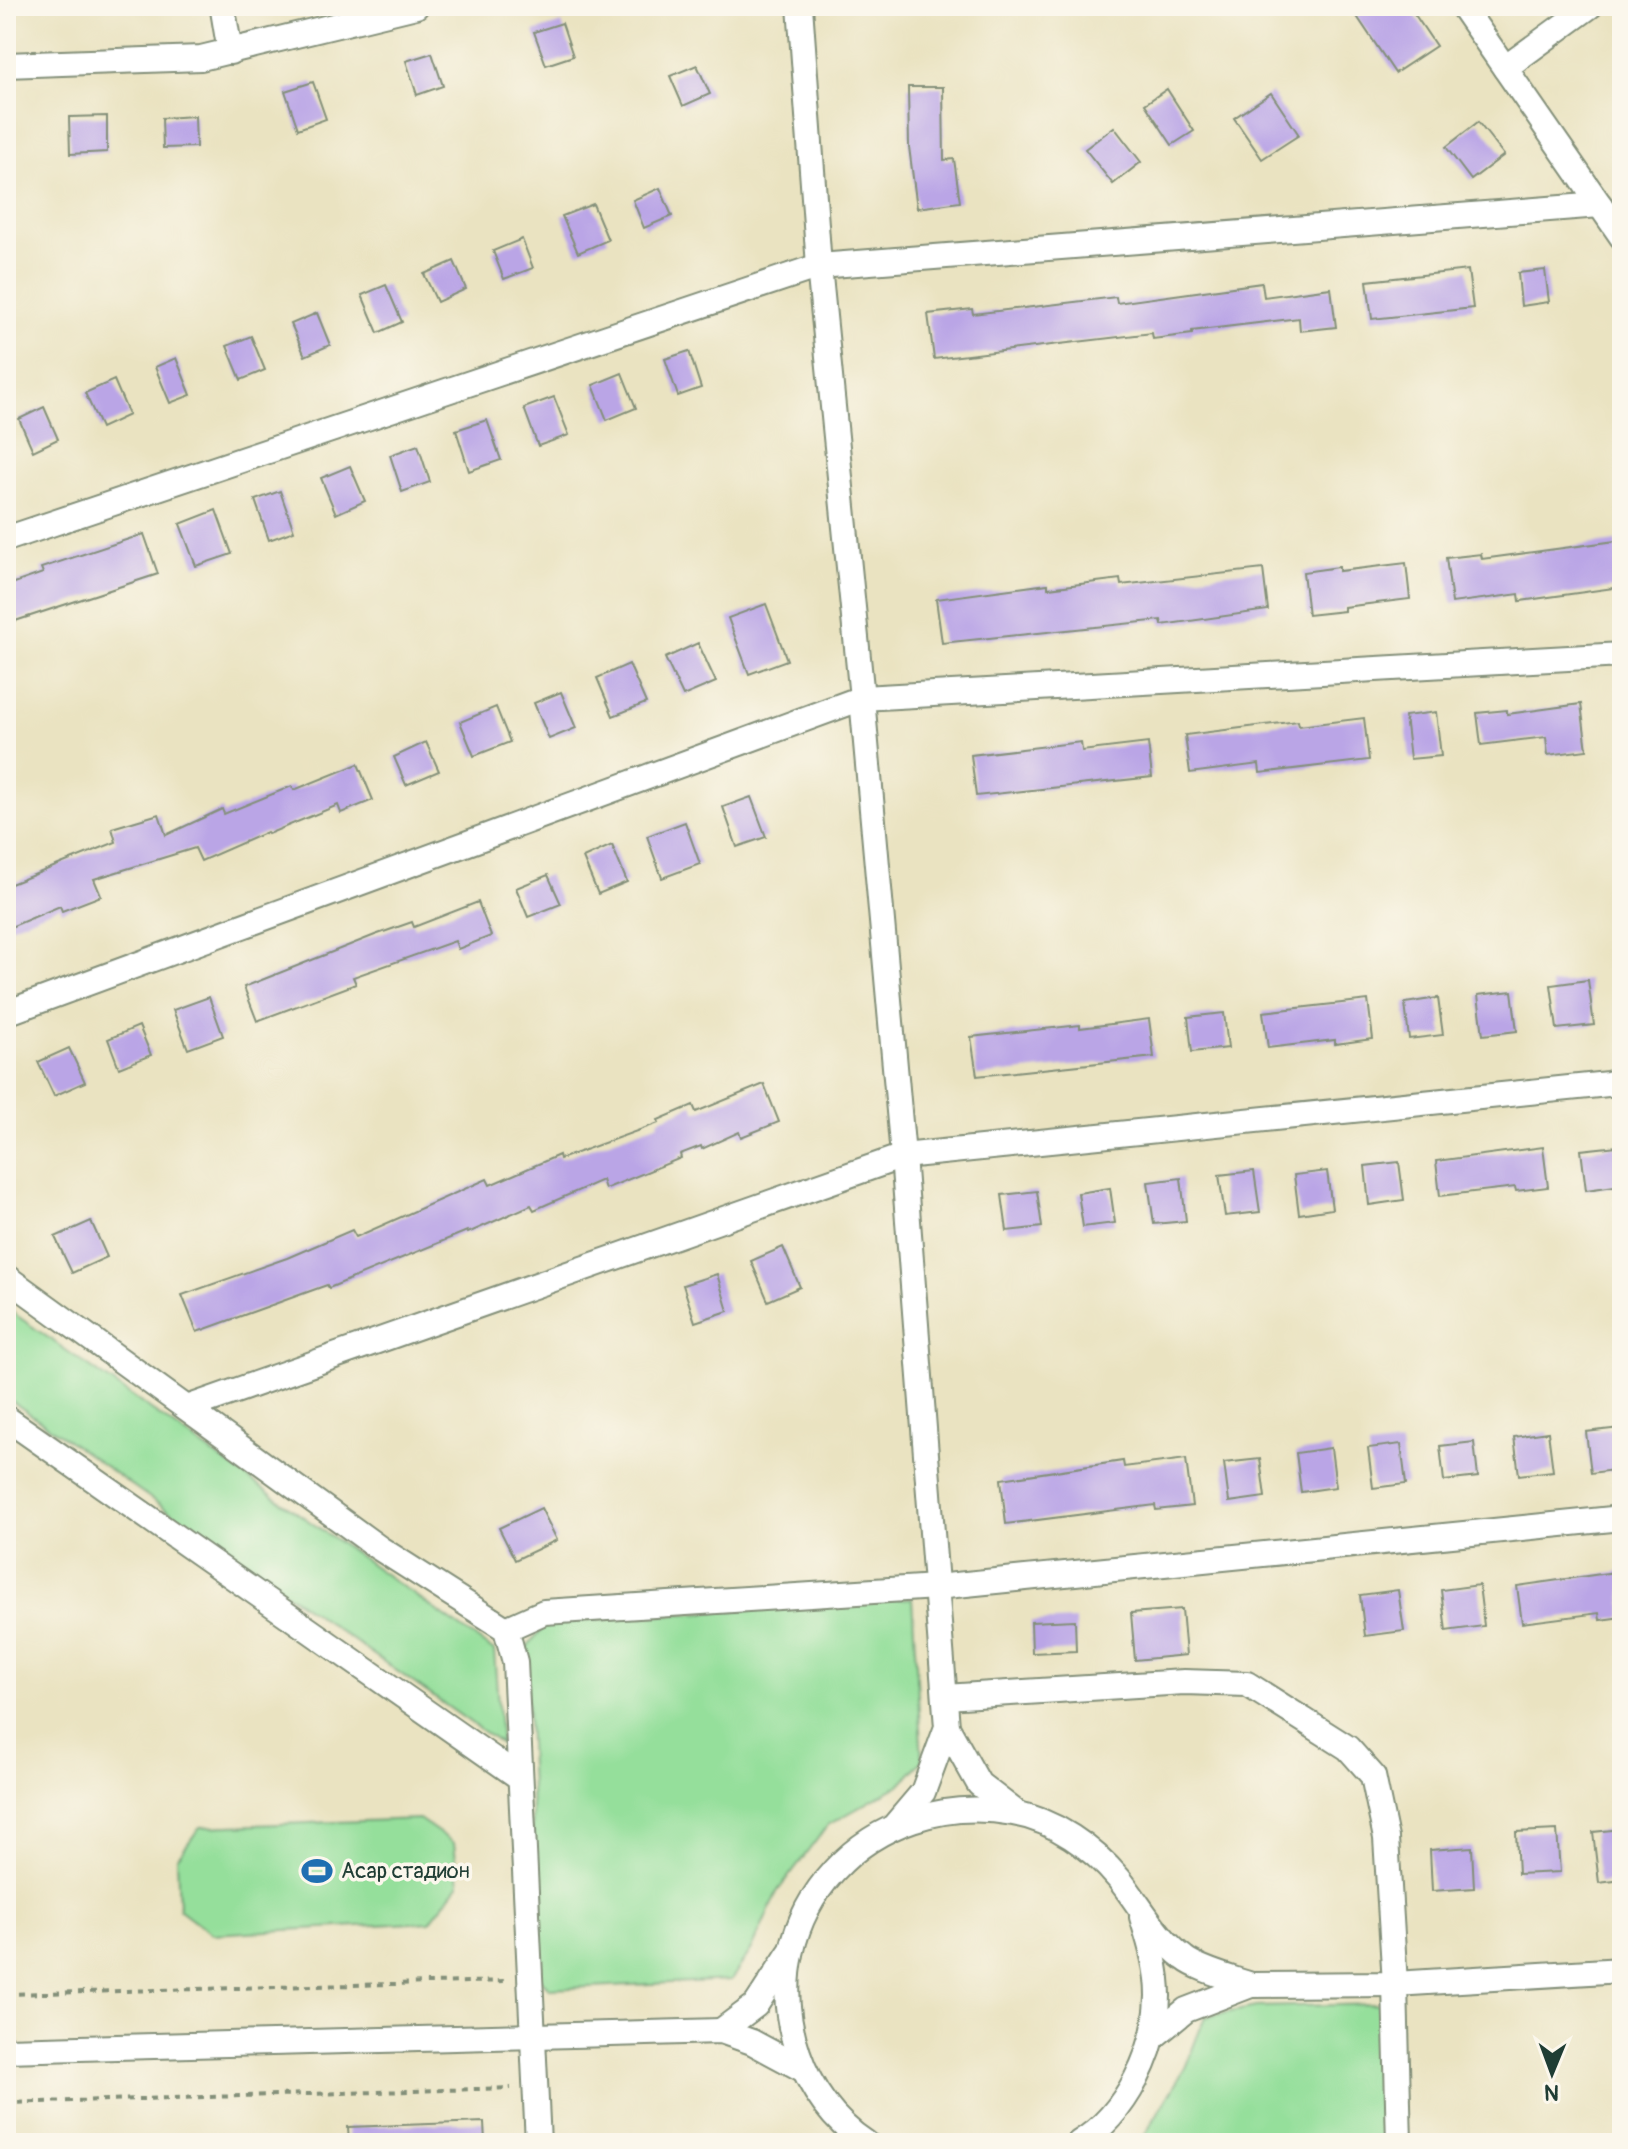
<svg xmlns="http://www.w3.org/2000/svg" width="1628" height="2149" font-family="Pangolin,sans-serif">
<rect width="100%" height="100%" fill="#fbf7ec"/>
<filter id="ink" filterUnits="userSpaceOnUse"><feTurbulence type="fractalNoise" baseFrequency=".0125" numOctaves="2"/><feDisplacementMap in="SourceGraphic" scale="16" xChannelSelector="R" yChannelSelector="G"/><feConvolveMatrix kernelMatrix="1 2 1 2 8 2 1 2 1" color-interpolation-filters="sRGB"/></filter>
<filter id="wash" filterUnits="userSpaceOnUse"><feTurbulence type="fractalNoise" baseFrequency=".006" numOctaves="4" result="noise"/><feDisplacementMap in="SourceGraphic" scale="32" xChannelSelector="R" yChannelSelector="G"/><feGaussianBlur stdDeviation="1.8" result="paint"/><feColorMatrix in="noise" values="0 0 0 0 0 0 0 0 0 0 0 0 0 0 0 0 0 1.4 0 .05"/><feComposite in="paint" operator="in"/></filter>
<g filter="url(#wash)">
<rect width="100%" height="100%" fill="#eae3c1"/>
<!-- green -->
<g fill="#95df9b" stroke="#5a8e68" stroke-width="2">
<polygon points="6,1308 494,1651 501,1744 6,1397"/>
<polygon points="912,1598 922,1761 901,1784 828,1825 777,1892 753,1947 731,1980 550,1989 539,1978 525,1649 547,1623"/>
<polygon points="419,1819 454,1843 459,1884 430,1922 212,1934 179,1909 177,1858 200,1827"/>
<polygon points="1379,2004 1386,2143 1140,2143 1185,2068 1205,2017 1256,2007"/>
</g>
<g id="blocks">
<!-- building -->
<g fill="#baa5e6">
<polygon points="1350,6 1409,6 1436,46 1395,73"/>
<polygon points="562,23 573,56 546,65 534,32"/>
<polygon points="432,53 443,86 417,95 406,61"/>
<polygon points="697,65 710,94 683,106 670,76"/>
<polygon points="313,82 326,119 298,129 285,91"/>
<polygon points="908,87 943,87 944,160 954,159 960,202 917,208 909,147"/>
<polygon points="1167,89 1194,131 1172,145 1145,104"/>
<polygon points="1271,93 1299,135 1262,159 1234,118"/>
<polygon points="107,116 107,152 70,154 69,117"/>
<polygon points="195,116 196,147 163,148 162,118"/>
<polygon points="1478,122 1504,155 1471,180 1446,147"/>
<polygon points="1114,127 1141,162 1113,184 1085,149"/>
<polygon points="660,188 672,216 644,228 633,200"/>
<polygon points="593,204 608,240 578,253 562,216"/>
<polygon points="522,239 533,268 504,279 493,251"/>
<polygon points="454,261 466,289 437,302 424,274"/>
<polygon points="1468,270 1473,308 1372,319 1367,281"/>
<polygon points="1545,270 1549,302 1521,306 1518,273"/>
<polygon points="1262,283 1264,297 1331,288 1336,327 1300,331 1299,318 1192,331 1192,334 1153,339 1152,333 934,359 928,314 972,309 973,314 1116,297 1117,303"/>
<polygon points="386,285 402,322 378,333 362,295"/>
<polygon points="317,313 330,345 305,356 291,324"/>
<polygon points="251,336 265,370 241,380 227,346"/>
<polygon points="689,351 701,388 678,396 665,359"/>
<polygon points="176,358 191,395 170,403 155,367"/>
<polygon points="622,373 636,408 607,420 593,385"/>
<polygon points="114,380 129,415 101,428 85,393"/>
<polygon points="554,397 569,435 538,446 524,408"/>
<polygon points="44,407 58,439 33,451 19,419"/>
<polygon points="487,420 501,460 469,471 456,430"/>
<polygon points="418,445 430,482 402,492 390,455"/>
<polygon points="350,466 365,501 336,514 321,478"/>
<polygon points="280,491 294,531 269,540 255,500"/>
<polygon points="216,510 232,554 196,566 180,524"/>
<polygon points="144,534 158,574 6,624 6,586 43,573 41,568"/>
<polygon points="1616,541 1621,587 1520,601 1519,594 1452,603 1446,558 1481,554 1482,559"/>
<polygon points="1406,563 1410,599 1344,607 1344,611 1308,615 1303,572 1339,567 1339,571"/>
<polygon points="1263,569 1268,610 1162,625 1161,620 942,643 936,599 1048,584 1048,588 1120,579 1121,585"/>
<polygon points="766,604 787,660 749,674 728,618"/>
<polygon points="698,643 716,682 683,696 665,658"/>
<polygon points="629,664 646,703 613,716 597,678"/>
<polygon points="561,692 576,728 549,739 534,703"/>
<polygon points="1581,704 1587,750 1548,755 1546,737 1481,745 1477,713 1507,710 1507,714"/>
<polygon points="496,707 510,742 474,756 460,722"/>
<polygon points="1436,712 1441,756 1410,759 1405,716"/>
<polygon points="1364,718 1369,760 1260,773 1259,764 1190,773 1185,735 1298,721 1299,726"/>
<polygon points="426,742 439,771 406,785 394,757"/>
<polygon points="1081,742 1082,751 1148,743 1152,777 976,796 971,755"/>
<polygon points="358,764 373,800 341,813 338,805 268,834 267,832 201,861 195,848 94,879 101,896 62,911 60,906 6,929 6,886 116,842 112,828 159,814 166,835 222,809 224,814 292,786 294,790"/>
<polygon points="751,797 766,837 737,847 723,807"/>
<polygon points="685,822 700,864 662,878 647,836"/>
<polygon points="612,845 627,882 598,894 583,858"/>
<polygon points="548,875 561,904 528,917 516,888"/>
<polygon points="478,902 491,936 458,949 455,941 353,977 356,984 257,1021 244,987 375,935 412,922 414,927"/>
<polygon points="1588,980 1594,1025 1557,1029 1551,985"/>
<polygon points="1512,991 1517,1031 1483,1035 1478,995"/>
<polygon points="209,997 223,1036 188,1049 173,1010"/>
<polygon points="1438,998 1443,1035 1409,1039 1405,1003"/>
<polygon points="1368,1000 1373,1039 1335,1044 1335,1040 1268,1048 1263,1012"/>
<polygon points="1224,1013 1228,1048 1192,1052 1188,1017"/>
<polygon points="1149,1019 1154,1057 977,1076 971,1037 1080,1025 1080,1028"/>
<polygon points="139,1026 151,1055 119,1068 108,1039"/>
<polygon points="69,1048 85,1082 54,1096 38,1062"/>
<polygon points="764,1084 779,1122 741,1137 739,1132 702,1149 701,1146 680,1154 681,1158 605,1189 602,1180 534,1210 531,1205 468,1233 467,1231 329,1288 327,1285 197,1332 182,1295 287,1258 352,1230 356,1237 487,1179 490,1185 559,1155 560,1159 659,1123 658,1120 693,1105 696,1112"/>
<polygon points="1617,1146 1622,1185 1586,1190 1581,1150"/>
<polygon points="1543,1147 1548,1187 1516,1191 1515,1187 1440,1196 1436,1161"/>
<polygon points="1399,1162 1404,1200 1369,1205 1365,1166"/>
<polygon points="1254,1171 1260,1212 1225,1216 1219,1175"/>
<polygon points="1327,1171 1332,1209 1299,1214 1294,1175"/>
<polygon points="1181,1178 1186,1221 1154,1224 1148,1182"/>
<polygon points="1110,1188 1115,1223 1083,1227 1078,1193"/>
<polygon points="1037,1191 1042,1227 1007,1231 1002,1195"/>
<polygon points="91,1221 107,1257 72,1273 55,1237"/>
<polygon points="783,1247 800,1287 768,1301 751,1261"/>
<polygon points="717,1274 728,1311 695,1322 683,1285"/>
<polygon points="1620,1428 1622,1469 1591,1473 1586,1432"/>
<polygon points="1548,1432 1553,1471 1519,1475 1514,1437"/>
<polygon points="1474,1442 1478,1477 1444,1481 1440,1446"/>
<polygon points="1401,1444 1406,1484 1373,1488 1368,1448"/>
<polygon points="1331,1448 1336,1487 1301,1492 1296,1453"/>
<polygon points="1186,1459 1192,1506 1156,1510 1155,1505 1006,1524 1001,1479 1123,1461 1124,1467"/>
<polygon points="1260,1459 1265,1497 1229,1502 1224,1463"/>
<polygon points="541,1508 557,1540 515,1560 499,1528"/>
<polygon points="1622,1571 1622,1617 1600,1620 1599,1613 1522,1623 1517,1586"/>
<polygon points="1479,1585 1484,1626 1446,1631 1441,1590"/>
<polygon points="1398,1590 1404,1631 1365,1636 1360,1595"/>
<polygon points="1182,1609 1186,1655 1135,1660 1131,1613"/>
<polygon points="1075,1620 1076,1651 1032,1653 1031,1622"/>
<polygon points="1622,1829 1622,1880 1599,1883 1593,1832"/>
<polygon points="1557,1830 1560,1872 1518,1874 1516,1832"/>
<polygon points="1472,1847 1474,1888 1432,1891 1430,1850"/>
<polygon points="484,2122 485,2143 349,2143 348,2127"/>
</g>
</g>
</g>
<g filter="url(#ink)">
<use href="#blocks" fill-opacity="0" stroke="#84907a" stroke-width="2"/>
<g fill="none" stroke-linecap="round" stroke-linejoin="round">
<!-- minor casing -->
<g stroke="#84907a" stroke-width="28">
<g id="minor">
<polyline points="226,6 223,10 230,52"/>
<polyline points="800,6 819,266 862,698 903,1156 947,1727 923,1792 895,1825"/>
<polyline points="1462,6 1622,237"/>
<polyline points="6,65 201,58 416,6"/>
<polyline points="1505,68 1590,6"/>
<polyline points="6,539 819,266 1600,205"/>
<polyline points="6,1013 862,698 1622,655"/>
<polyline points="6,1277 379,1548 506,1629 515,1662 538,2143"/>
<polyline points="187,1408 903,1156 1608,1084 1622,1080"/>
<polyline points="6,1418 519,1777"/>
<polyline points="506,1629 544,1612 936,1587 1622,1518"/>
<polyline points="945,1697 1184,1682 1247,1684 1348,1748 1373,1776 1386,1838 1395,1984 1399,2143"/>
<polyline points="947,1727 979,1784 1014,1811"/>
<polyline points="721,2031 756,2005 789,1954"/>
<polyline points="1153,2037 1186,2010 1251,1985 1395,1984 1622,1970"/>
<polyline points="6,2050 721,2031 752,2042 804,2070"/>
<path d="M866,2143C834,2122 810,2089 798,2053C750,1912 871,1787 1013,1813C1054,1820 1093,1848 1119,1879C1140,1905 1157,1938 1184,1958C1199,1970 1232,1978 1251,1985"/>
<path d="M1079,2143C1127,2114 1157,2050 1158,1996C1158,1968 1150,1943 1142,1917"/>
</g>
</g>
<!-- path -->
<g stroke="#84907a" stroke-width="4" stroke-dasharray="6 6" stroke-linecap="butt">
<polyline points="6,1994 507,1981"/>
<polyline points="6,2103 511,2088"/>
</g>
<!-- minor -->
<use href="#minor" stroke="#fff" stroke-width="24"/>
</g>
</g>
<!-- icons -->
<defs>
<g id="stadium-bare" transform="scale(2.4)"><path d="M0-5a6.5 5 0 1 0 0 10a6.5 5 0 1 0 0-10ZM-3.5-1.8h7v3.6h-7Z" fill="#1f6fb2" stroke="#fbf7ec" stroke-width="2.5" paint-order="stroke"/></g>
</defs>
<g fill-rule="evenodd">
<use href="#stadium-bare" x="317" y="1871"/>
</g>
<g text-anchor="middle" dominant-baseline="central" stroke-width="7" stroke-linejoin="round" paint-order="stroke">
<!-- poi labels -->
<g font-size="22" fill="#1f3d34" stroke="#fbf7ec" text-anchor="start">
<text x="341" y="1871">Асар стадион</text>
</g>
</g>
<!-- margin -->
<rect width="1628" height="2149" fill="none" stroke="#fbf7ec" stroke-width="32"/>
<!-- north arrow -->
<g transform="translate(1552 2073) rotate(181)" stroke="#fbf7ec" stroke-width="6" paint-order="stroke">
<path d="M0-6L14 30L0 20L-14 30Z" fill="#1f3d34"/>
<text y="-12" font-size="22" font-weight="bold" text-anchor="middle" fill="#1f3d34">N</text>
</g>
</svg>
